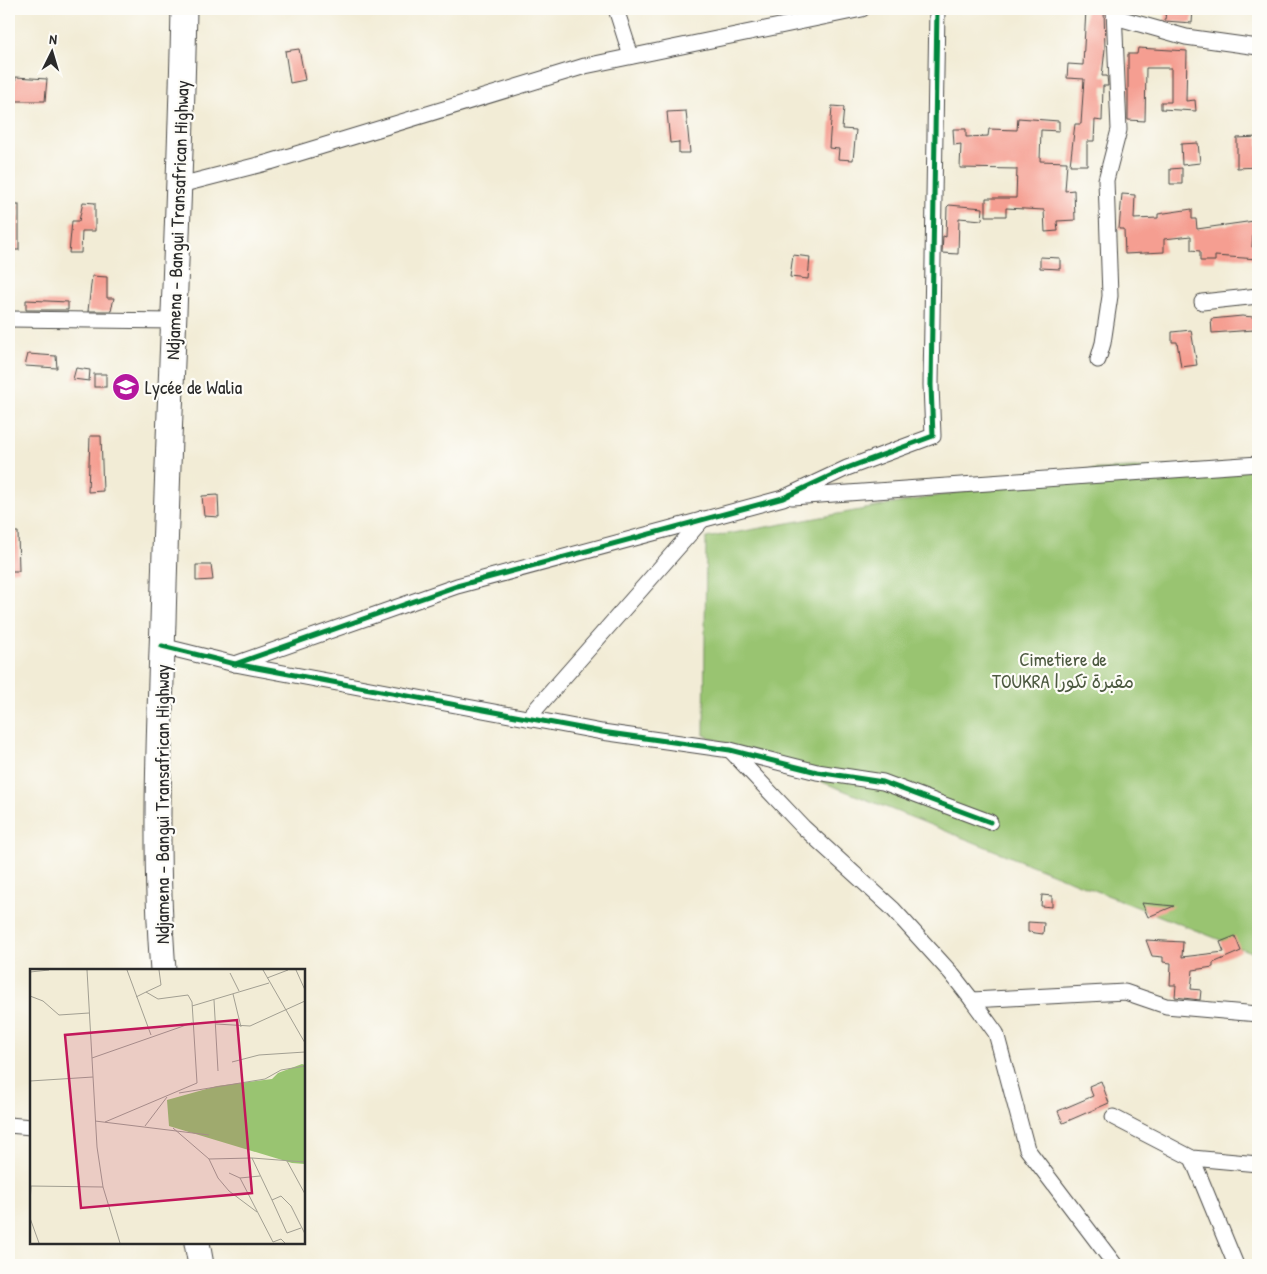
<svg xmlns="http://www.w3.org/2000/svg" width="1267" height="1274" font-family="'Patrick Hand','Playpen Sans Arabic',sans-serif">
<rect width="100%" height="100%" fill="#fdfcf7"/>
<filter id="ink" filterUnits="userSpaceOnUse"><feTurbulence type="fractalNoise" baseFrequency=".02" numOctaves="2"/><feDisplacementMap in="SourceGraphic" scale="10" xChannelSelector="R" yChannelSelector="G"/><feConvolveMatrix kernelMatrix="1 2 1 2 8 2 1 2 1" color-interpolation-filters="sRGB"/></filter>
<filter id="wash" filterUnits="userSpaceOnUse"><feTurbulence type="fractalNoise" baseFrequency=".0096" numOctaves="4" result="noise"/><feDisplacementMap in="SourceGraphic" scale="20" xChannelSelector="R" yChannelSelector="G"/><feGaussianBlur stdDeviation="1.12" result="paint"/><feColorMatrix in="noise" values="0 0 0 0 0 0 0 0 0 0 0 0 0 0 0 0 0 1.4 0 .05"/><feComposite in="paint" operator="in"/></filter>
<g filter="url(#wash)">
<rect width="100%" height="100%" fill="#f2ecd6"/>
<!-- green -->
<polygon fill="#99c471" stroke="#62784e" points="1258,463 1258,955 704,735 706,538 1080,470"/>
<g id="blocks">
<!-- building -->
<g fill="#f59e91">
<polygon points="1086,9 1104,9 1105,49 1102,76 1107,76 1108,86 1103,86 1102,121 1095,120 1094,141 1087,141 1087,165 1070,165 1075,124 1081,124 1084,79 1067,78 1068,64 1083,65"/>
<polygon points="1166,9 1193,9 1192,23 1165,21"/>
<polygon points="1138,48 1187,51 1186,101 1195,100 1196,111 1161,109 1161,102 1171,102 1171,68 1146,68 1145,121 1128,120 1128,54 1137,54"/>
<polygon points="299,49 305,80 290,83 285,51"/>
<polygon points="16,77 47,79 45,101 12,101"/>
<polygon points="832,106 844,107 842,129 856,130 853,160 838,159 839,149 829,148"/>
<polygon points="686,111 690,153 679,153 679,142 670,143 667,112"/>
<polygon points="1018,118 1059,121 1059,131 1041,130 1040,161 1067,162 1065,191 1074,190 1075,220 1057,221 1058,231 1045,232 1044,210 1006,208 1006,216 986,216 986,198 1016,198 1017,169 960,168 961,144 954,145 953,129 966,129 966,137 988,136 989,129 1017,130"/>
<polygon points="1258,137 1258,167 1237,168 1237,138"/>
<polygon points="1198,143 1200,163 1182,165 1181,144"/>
<polygon points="1182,168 1182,184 1170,184 1170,169"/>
<polygon points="1122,194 1135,195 1134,219 1158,218 1158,214 1192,209 1192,219 1196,219 1197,229 1254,221 1252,247 1258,248 1258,259 1215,256 1215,261 1200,261 1200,251 1191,250 1191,236 1164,239 1164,252 1125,254 1124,229 1119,229"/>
<polygon points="83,202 95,203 95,231 82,231 81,253 69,253 72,221 79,221"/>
<rect x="9" y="205" width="10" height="45"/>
<polygon points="949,205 983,208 982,220 959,218 958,254 942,253 943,236 946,237 947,207"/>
<polygon points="793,255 810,257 808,279 790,277"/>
<polygon points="1040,257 1060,258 1060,269 1040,268"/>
<polygon points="92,276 107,277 107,298 114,298 111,311 88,311"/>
<polygon points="26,300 68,302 68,310 26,310"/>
<polygon points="1242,316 1254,317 1254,330 1212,333 1211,319"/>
<polygon points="1191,330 1197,365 1181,367 1177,342 1172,342 1172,332"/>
<polygon points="28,354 56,356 57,368 25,366"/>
<polygon points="76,368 90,370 89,381 73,379"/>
<rect x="94" y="374" width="12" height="13"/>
<polygon points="90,436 101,436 103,491 88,492"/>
<polygon points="218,495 219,517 204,516 202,496"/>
<polygon points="9,532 18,532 19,571 9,571"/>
<polygon points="196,565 211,565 213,580 196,581"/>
<polygon points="1042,895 1052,896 1052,907 1041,906"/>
<polygon points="1142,903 1174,906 1148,917"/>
<polygon points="1028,922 1044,923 1043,934 1028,932"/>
<polygon points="1235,936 1241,951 1213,963 1213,967 1193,970 1191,989 1201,990 1200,1000 1175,997 1176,985 1170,985 1171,963 1163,962 1163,957 1152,956 1146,940 1183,942 1182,957 1224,952 1220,942"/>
<polygon points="1101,1081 1109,1103 1063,1123 1058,1111 1093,1096 1089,1086"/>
</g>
</g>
</g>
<g filter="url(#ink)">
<use href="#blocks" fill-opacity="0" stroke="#494845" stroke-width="1"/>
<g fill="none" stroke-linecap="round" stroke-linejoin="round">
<!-- minor casing -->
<g stroke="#494845" stroke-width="17">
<g id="minor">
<polyline points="616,9 631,56"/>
<polyline points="1115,17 1186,37 1258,47"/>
<polyline points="180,185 270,162 585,66 862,9"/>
<polyline points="1202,302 1258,296"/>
<polyline points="9,319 174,321"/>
<polyline points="1098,360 1103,343 1110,296 1106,180 1119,130 1114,9"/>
<polyline points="792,497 1258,464"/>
<polyline points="162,646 235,664 602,732 730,750 817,772 883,782 990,822"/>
<polyline points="235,664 457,586 783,498 847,468 933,436 931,385 937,9"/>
<polyline points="528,718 703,519"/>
<polyline points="730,750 803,827 893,909 951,973 972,1000 996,1033 1027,1149 1115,1265"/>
<polyline points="972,1000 1125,992 1166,1006 1258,1014"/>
<polyline points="1113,1117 1192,1158 1258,1164"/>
<polyline points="9,1125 31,1127"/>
<polyline points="1192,1158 1236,1265"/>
</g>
</g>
<!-- trunk casing -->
<g stroke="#494845" stroke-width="27">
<g id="trunk">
<path d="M163,970C154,855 159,738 163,622C168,418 180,213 184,9"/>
<polyline points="197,1243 201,1265"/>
</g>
</g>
<!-- minor -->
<use href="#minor" stroke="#fff" stroke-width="15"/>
<!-- trunk -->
<use href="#trunk" stroke="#fff" stroke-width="25"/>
<!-- cycleway casing -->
<g stroke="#fdfcf7" stroke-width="8">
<g id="cycleway">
<polyline points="162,646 235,664 602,732 730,750 817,772 883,782 990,822"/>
<polyline points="235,664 457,586 783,498 847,468 933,436 931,385 937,9"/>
</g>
</g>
<!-- cycleway -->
<use href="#cycleway" stroke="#00873e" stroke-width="5"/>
</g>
</g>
<!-- icons -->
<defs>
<g id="school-disc" transform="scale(1.4375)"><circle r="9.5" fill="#b5179e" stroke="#fdfcf7"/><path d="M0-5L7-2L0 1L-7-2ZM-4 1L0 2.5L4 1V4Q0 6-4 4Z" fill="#fff"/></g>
</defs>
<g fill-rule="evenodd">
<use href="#school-disc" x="126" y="387"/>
</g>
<g text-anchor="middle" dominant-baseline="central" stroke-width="4.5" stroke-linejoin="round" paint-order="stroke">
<!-- street labels -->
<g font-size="19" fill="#2b2b2b" stroke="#fdfcf7">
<text transform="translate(177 220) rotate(-88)">Ndjamena - Bangui Transafrican Highway</text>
<text transform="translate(162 804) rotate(-90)">Ndjamena - Bangui Transafrican Highway</text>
</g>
<!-- poi labels -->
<g font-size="19" fill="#2b2b2b" stroke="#fdfcf7" text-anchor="start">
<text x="145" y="387">Lycée de Walia</text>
</g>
<!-- park labels -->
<g font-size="19" fill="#4c5940" stroke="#fdfcf7">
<text x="1063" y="659">Cimetiere de<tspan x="1063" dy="22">TOUKRA مقبرة تكورا</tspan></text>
</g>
</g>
<!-- overview -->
<g transform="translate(30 969)">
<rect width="275" height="275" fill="#f2ecd6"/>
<path d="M272,95L275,96V195L262,194L139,157L137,131L187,117L242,110L248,104Z" fill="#99c471"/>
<path fill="none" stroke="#a29f92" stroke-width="1" d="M57,1L67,178L73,218L90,274M97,1L121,66M233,1L275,74M266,1L275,21M0,3L19,1M200,4L209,22M237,9L258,1M116,23L131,16L129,1M203,25L211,58M0,27L13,32L29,46L59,44M184,31L188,102M162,37L239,14M186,55L220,57L275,32M62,89L162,54M202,93L229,86L275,83M0,112L63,108M149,124L235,110L251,101L275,97M65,152L179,166M75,153L167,114L162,33L158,26L128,30L116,23L106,28M115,157L137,128M143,159L179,190L188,209L199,222L227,243M222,189L275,193M179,190L222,189L242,231L251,227L261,237L275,265M257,192L275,225M199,204L210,209L230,207M210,209L243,273L251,270L255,274M0,217L73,218M242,231L257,264L271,259M0,235L1,217M0,249L9,274"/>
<path fill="#c2185b" fill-opacity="0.15" stroke="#c2185b" stroke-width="2.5" d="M207,51L222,224L51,239L35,66Z"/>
<rect width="275" height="275" fill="none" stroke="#2b2b2b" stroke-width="2.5"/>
</g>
<!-- margin -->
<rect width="1267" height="1274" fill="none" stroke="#fdfcf7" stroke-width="30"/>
<!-- north arrow -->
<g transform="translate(52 52) rotate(5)" stroke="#fdfcf7" stroke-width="4" paint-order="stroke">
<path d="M0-4L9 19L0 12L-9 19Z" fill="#2b2b2b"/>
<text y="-8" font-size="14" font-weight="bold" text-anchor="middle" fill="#2b2b2b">N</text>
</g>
</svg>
